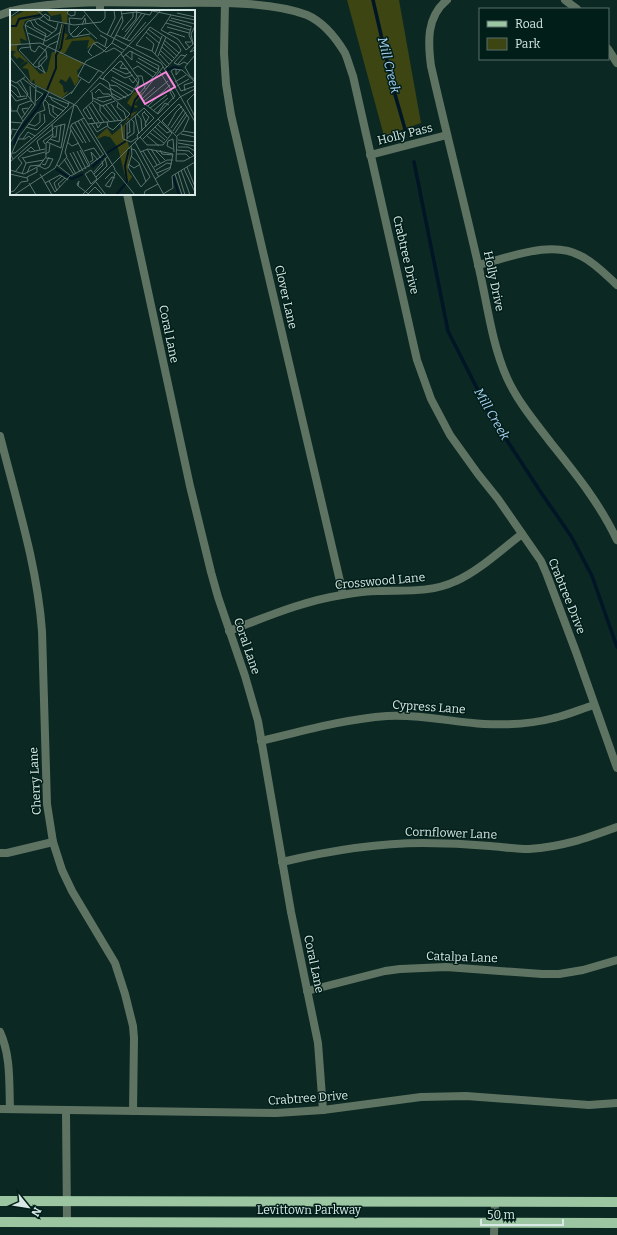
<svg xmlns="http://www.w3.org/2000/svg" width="617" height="1235" font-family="Bitter,serif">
<rect width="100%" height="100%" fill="#0b2823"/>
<!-- green -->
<polygon fill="#3d4512" points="347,0 399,0 421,123 384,136"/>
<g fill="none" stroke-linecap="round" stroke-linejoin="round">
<!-- stream -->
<g stroke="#001526" stroke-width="3.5">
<polyline points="373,0 394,91 405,129"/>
<polyline points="414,162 448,331 491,416 542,494 571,536 592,576 617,647"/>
</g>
<!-- minor -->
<g stroke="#5f7362" stroke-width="8">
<path d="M447,0C426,17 428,43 431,66C446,132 463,198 478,264C487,301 491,342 507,378C518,402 535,422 551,443C576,474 600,504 617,540"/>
<polyline points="565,0 577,9"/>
<polyline points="100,1 100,11"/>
<polyline points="225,2 224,53 226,84 231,115 343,594"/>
<path d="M12,11C57,0 116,2 163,3C206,3 268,0 307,15C323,22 336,38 345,53C348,60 350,68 353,76L414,347L417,360L431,399L450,435L478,474L498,499L541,561L547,575L576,652L617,768"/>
<polyline points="0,15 11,11"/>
<polyline points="608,49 617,63"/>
<polyline points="370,155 447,135"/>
<polyline points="127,194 190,486 211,572 218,597 245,676 258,721 291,912 318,1043 323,1110"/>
<path d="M478,265C509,258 551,239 581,256C595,263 606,275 617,285"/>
<path d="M0,436C16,500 37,564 42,631L47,804L53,842L62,870L72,891L115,963L125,994L133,1026L134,1038L133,1111"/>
<path d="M229,631C266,617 303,601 342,595C353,593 366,591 378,591C404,590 431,593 456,581C479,571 502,549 522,534"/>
<path d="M261,741C303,731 345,719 387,716C420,714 452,722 484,724C507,725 532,724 554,718C568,715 581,709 594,705"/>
<polyline points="0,853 7,853 53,842"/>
<path d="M282,862C328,851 376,843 423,843C446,843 468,844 490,846C503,847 516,849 529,849C562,847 587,838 617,827"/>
<polyline points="307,991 385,971 400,969 446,967 542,974 559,974 583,970 617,960"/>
<path d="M0,1032C11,1056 9,1083 10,1109"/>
<polyline points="0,1109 276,1113 323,1110 421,1097 466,1096 589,1105 617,1103"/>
<polyline points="66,1111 67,1222"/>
<polyline points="494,1235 495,1202"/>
</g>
<!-- primary -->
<g stroke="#9cc5a1" stroke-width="10">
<polyline points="0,1201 617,1202"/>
<polyline points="0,1222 617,1223"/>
</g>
</g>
<g text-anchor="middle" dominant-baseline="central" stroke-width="3" stroke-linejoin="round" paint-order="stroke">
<!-- street labels -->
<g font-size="12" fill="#d8e9e5" stroke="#021e19">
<text transform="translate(405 134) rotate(-14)">Holly Pass</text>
<text transform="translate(406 255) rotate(77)">Crabtree Drive</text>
<text transform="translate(494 281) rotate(78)">Holly Drive</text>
<text transform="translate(286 297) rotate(77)">Clover Lane</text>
<text transform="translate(169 334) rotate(78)">Coral Lane</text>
<text transform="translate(380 581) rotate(-5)">Crosswood Lane</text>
<text transform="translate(567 596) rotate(68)">Crabtree Drive</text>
<text transform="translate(247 646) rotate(71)">Coral Lane</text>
<text transform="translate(429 707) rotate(4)">Cypress Lane</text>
<text transform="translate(35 781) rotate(-93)">Cherry Lane</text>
<text transform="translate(451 833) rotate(2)">Cornflower Lane</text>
<text transform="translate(462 957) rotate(2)">Catalpa Lane</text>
<text transform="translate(314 964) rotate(78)">Coral Lane</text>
<text transform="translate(308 1098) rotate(-4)">Crabtree Drive</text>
<text x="309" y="1210">Levittown Parkway</text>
</g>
<!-- water labels -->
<g font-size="13" font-style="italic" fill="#a7d1f3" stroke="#021e19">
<text transform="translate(389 65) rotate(76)">Mill Creek</text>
<text transform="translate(492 414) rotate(60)">Mill Creek</text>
</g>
</g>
<!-- overview -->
<g transform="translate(10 10)">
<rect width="185" height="185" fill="#0b2823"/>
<path d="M16,0H35L29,4V6L15,11L13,17L17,31L10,28L11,34L7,36V40L30,64L37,62L42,42L46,43L49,38L53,15H56L55,23L58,25L55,30L79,26L86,32L77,39L79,30L62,31L55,43L51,44L74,53L67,61L69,70L65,76L60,66L56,72L51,69L49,72L53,76L54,83L59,81L52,88L25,74L24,69L21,73L18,59L12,58L18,53L16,51L8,57L15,51L9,47L7,49L3,45L6,42L1,44L6,41H0V8ZM36,0H58L57,14L52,12L51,4L41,6ZM124,82L133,83L124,95L128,96L126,98L123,96L122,99V103L128,101L116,112L117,130L120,139L118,161L122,167L117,174L108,138L100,127L94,126L88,129L87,127L97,118L102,125L115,114L122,97L117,93Z" fill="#3d4512"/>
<path fill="none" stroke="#001526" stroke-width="2" d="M0,16H6L9,9L30,5M157,58L158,60L164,57L172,59M37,80L46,58V45L51,38L55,15M119,108L125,90L130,84M116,115V129M4,135L8,122L27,99L36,83M97,143L116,131M82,157L95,145M46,159L62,169L73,164M163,166L169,185M106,185L117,172L115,156L119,139"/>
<path fill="none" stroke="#5d7571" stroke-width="1" d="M27,0L38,10L64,15L91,12L95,8V0M59,0L57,3L61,6L65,5V1M73,0L90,21L151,53L185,112M138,0L185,10M167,3L185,7M111,4L126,2L140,5L142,1M161,5L151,20L168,29L176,40L183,34L181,24L185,16M0,7L10,0M161,8L185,14M24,9L27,14L42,23M29,9L46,19M20,10L24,17L36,24L33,35M159,10L182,17M156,13L180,20M60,14L59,8L72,9L75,5M15,15L19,30L21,40L25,42L29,36L36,41L37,48L29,57H25L9,40L11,38L20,37M15,15L37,27L46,20L48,13M15,15L18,11L31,8L35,4L40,7L39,11M59,15V22L63,27L80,24M72,15L75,8L76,14M157,17L179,23M181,18L179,25L183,34M138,19L151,29M112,20L123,7V2M115,22L126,9L127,0M136,22L149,33M18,23L36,31L51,22M157,24L160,22L175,27M60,25L69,16M90,25L97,29L95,36M97,25L105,8L104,0M106,25L120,31L136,12M101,26L112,6M66,27L75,18L87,29M136,27L144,34L142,41M113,29L132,3M116,30L135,4M154,30L169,43M83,33L96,42L104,38L112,43M102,33L114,40M153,33L167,46M0,35L30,33L94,63M185,36L180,42L185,40M152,37L164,48M180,38L175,32H181M151,41L162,51M45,43L52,14M111,44L129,69L127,81L130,83L148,61L149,56L120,41L113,47M115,44L122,50V41M145,44L152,26M150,44L159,54M185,45L175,57L180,66L185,70M82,46L78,42L83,34L87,32L97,38M148,46L156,27M176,46L171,45L164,53L169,55L174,52L178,54M0,47L21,73L67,96L105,159M128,48L149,60M126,51L146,63M113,53L110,58L118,59M23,55L39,35L48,31M167,55L177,44M29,57V52L37,45M28,58L35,63L31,55M103,58L116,64L121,62M123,59L128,56L143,67M154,59L157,57L170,42L171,40L167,34L140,17L126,35L142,41L157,57M166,59V65L170,60M89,60L79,73L68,66L76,51L93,42L102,33L113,11L111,0M101,60L115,68L123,65M150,62L165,86L148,104L135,94L131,86L153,57M127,66H132L135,79M90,67V68L93,69L95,70L98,72L99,73L102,86L108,90L121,84L128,73L111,51L109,52L94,67V68L93,69V70M102,67L125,79M12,68L25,78M119,68L123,73L127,68M0,70L6,73L15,67M10,70L18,84L16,87M101,70L123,82M7,72L25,95M165,72L176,65M185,72L172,60L164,59L161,61L171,81L185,76M0,74L7,78L11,87M100,75L107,76L119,86M20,76L21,92M167,76L179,69M100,78L116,88M162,78L160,82L164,89M0,79L8,87L15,86M25,80L33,84L26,91M175,81L174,75L183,72M80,82L90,73L100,80M82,82L83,91L73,100L79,109L82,108M0,83L6,91L17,88M101,83L112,89M185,83L177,91L185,107M61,84L71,69M38,86L59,94M40,86L42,90L56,98M0,87L1,101M53,88L63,81M83,88L93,92L102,89M87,88L100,86M132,89L145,77M35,90L38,93L40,104L45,108M84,91L92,96L105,91M133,92L158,71M82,93L94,112M108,93L107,97L114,102L116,108M39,94L54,101M101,94L112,110M43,95V102L48,106M90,95V101L99,111M96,95L108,110M79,96L89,112M93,96L105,111M138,96L160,75M76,97L85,113M140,98L157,85M0,101H7L13,111L0,133M7,101L9,95L20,91M135,101L132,104L136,113M143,101L158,88M134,102L139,107L135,114L136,117M127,104L131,109L132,121M147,104L155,93L159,95M15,105L12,99L18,98M125,106L129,124M12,108L22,94M71,109L93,144M13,111L25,95L26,76M68,111L80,132M0,112L12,113M97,112L98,117L103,120L113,110M65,113L76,133M81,113L87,122L97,116M86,113L88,118L92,112M18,114L25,116L30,112V103M78,114L114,110L120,104L99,84H93L89,79L85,83M111,114L113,129L121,132L127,128M147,114L157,123L161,121M61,115L73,133M158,116L166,102L172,96M16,117L27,120L35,112L34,104M44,117L55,114L51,138M145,117L157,128M161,118L174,99M142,119L155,130M163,121L176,102M173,121L185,123M139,122L154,133M165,123L177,105M117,124L120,122L119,111M171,124L185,127M1,125L2,119L8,120M136,125L149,136M167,126L173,121L179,108L169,94L152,111L167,127L166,151H174L185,145M42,127H46L47,117M130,127L137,135H153L162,123L148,109M117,128L124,123V112L121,109M8,129H15L19,126L22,129M13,129L18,122L25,126M40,129L49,132L51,114M117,129V113L134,98L144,108L127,125L128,129M133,129L150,112M163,129L158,131L157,136L163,139M163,129L164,142M168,130L185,132M37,132L51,138M57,132L62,136L69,133M125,132L154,185M168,133L185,136M35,134L33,131L43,124M121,136L122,144L118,157L131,177L140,167L125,140L122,139M168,137H178L185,141M137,139L147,155M141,139L150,153M17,140L20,142L35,139M30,140L27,131L44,118M70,140L79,157M145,140L155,150M150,140L152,144L163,145M167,140L179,141L184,146M67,141L76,159M74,141L84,138L91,148M133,141L149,167M63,142L73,161M130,142L138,139L163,144L160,159L145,169M2,143H5L44,110L58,96L59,92M60,143L70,162M35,144L39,142L40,134M167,144H176L180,148M121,146L129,153L136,172M13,148L35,142M57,148L66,164M3,149L1,145L9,127L27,103L35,100L33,93L39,82M54,149L64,165M0,152L66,93L151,0M80,152L83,150L81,142L88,150M16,153L34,150M32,154L35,155L39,147M81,154L94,144M118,154L124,158L129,155M47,155L61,166L80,155L60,118L62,114L74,108M29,156L35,159L39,157L43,149L36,148M49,156L57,147L55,142L61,120M144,157L157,150H163M177,157L185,177M104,159L125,185M174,159L185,182M0,160L14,164L29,156L36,147V133L43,126L42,114M81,160L87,169L81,174L75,164ZM146,160L157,153L162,154M171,160L180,185M5,162L12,153L8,148L21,137L25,141M84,162L97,147M168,162L175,185M17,163L20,156L31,155M147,163L161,157M0,164L17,168M12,164L16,153L12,147M30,164L42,185M84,164L93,155L92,151M165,164L172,185M86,167L97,156L95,148M95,169L102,162L105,164L100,177L96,176M39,171L45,182L60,166M86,172L96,185M19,173L26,185M35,173L50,165L58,170M68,176L67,174L69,171L68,176L80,185M95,176L102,167L105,168M50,177L48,174L55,168M47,181L44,173L52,166M0,182L4,181L11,172L18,171L17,167L27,162V158M78,184L85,177L93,185M153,184L163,178L162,166L185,152M4,185L45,158L50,148L64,95M72,185L170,87L185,79M134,185L135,181L148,174"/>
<path fill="#fe86e1" fill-opacity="0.15" stroke="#fe86e1" stroke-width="2" d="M156,62L165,77L135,94L126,79Z"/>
<rect width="185" height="185" fill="none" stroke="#d8e9e5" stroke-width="2"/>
</g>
<!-- legend -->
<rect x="479" y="8" width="130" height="52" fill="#021e19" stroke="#586f6b"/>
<rect x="487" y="21" width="20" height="6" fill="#9cc5a1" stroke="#586f6b"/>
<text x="515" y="28" font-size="12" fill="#d8e9e5">Road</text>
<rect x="487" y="38" width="20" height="12" fill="#3d4512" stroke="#586f6b"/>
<text x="515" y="48" font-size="12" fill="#d8e9e5">Park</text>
<!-- north arrow -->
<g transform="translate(28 1207) rotate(120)" stroke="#021e19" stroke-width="3" paint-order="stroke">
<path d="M0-3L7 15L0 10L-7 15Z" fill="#d8e9e5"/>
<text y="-6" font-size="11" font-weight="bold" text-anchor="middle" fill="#d8e9e5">N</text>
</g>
<!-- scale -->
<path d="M481 1219v6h82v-6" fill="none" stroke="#d8e9e5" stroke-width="2"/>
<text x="487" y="1219" font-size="12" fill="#d8e9e5" stroke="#021e19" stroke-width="3" paint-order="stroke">50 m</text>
</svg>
